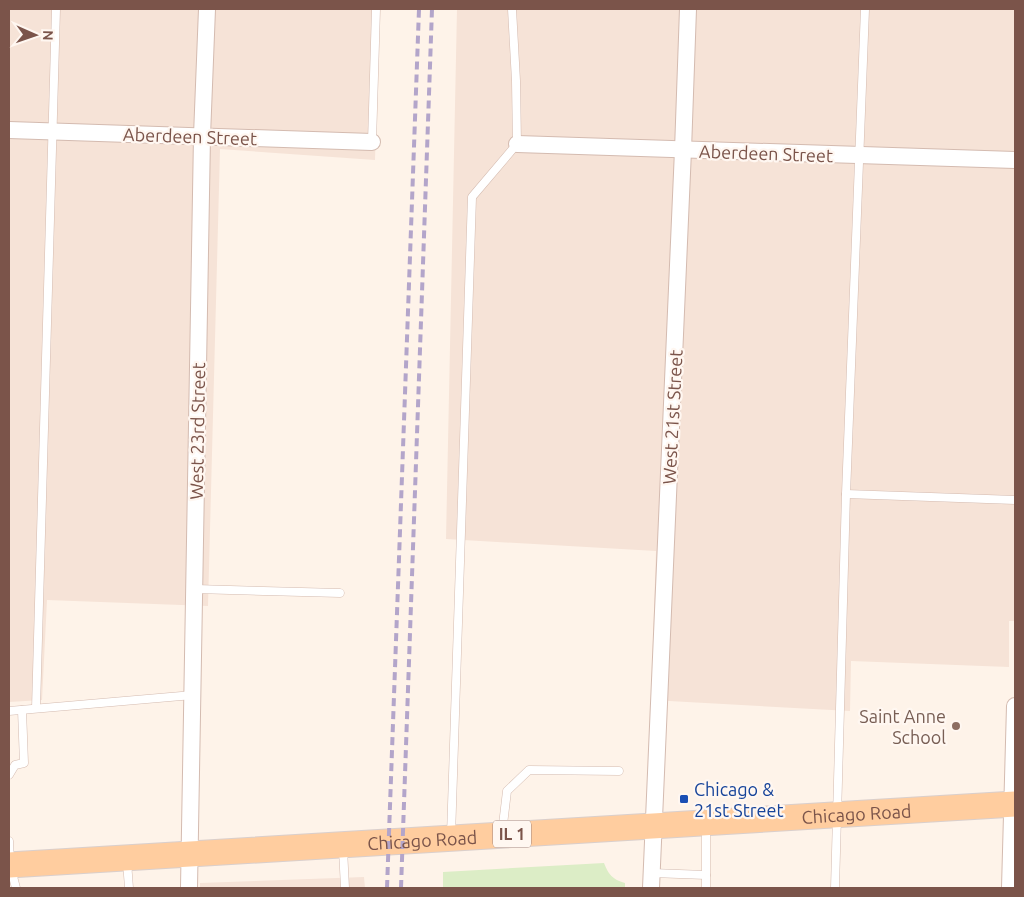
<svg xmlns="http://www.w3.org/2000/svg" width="1024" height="897" font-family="Ubuntu,sans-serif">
<rect width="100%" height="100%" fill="#fef3e9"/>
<!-- residential -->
<g fill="#f6e3d7">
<polygon points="9,9 379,9 375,160 220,149 208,606 47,600 42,700 9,702"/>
<polygon points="457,9 1015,9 1015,621 1009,621 1009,667 851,661 850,711 651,700 656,551 446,539"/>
<polygon points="364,877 365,888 200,888 200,883"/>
</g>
<!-- green -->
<path fill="#dcedc6" d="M604,863C609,875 612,879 625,883V888H443V872Z"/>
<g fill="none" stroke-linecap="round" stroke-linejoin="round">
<!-- service casing -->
<g stroke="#d4bbb0" stroke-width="9">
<g id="service">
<polyline points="372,142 376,9"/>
<polyline points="846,494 1015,500"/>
<polyline points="195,589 340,593"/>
<polyline points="36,708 56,9"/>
<polyline points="9,711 193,695"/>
<polyline points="9,775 15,765 24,763 22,710"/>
<polyline points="502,833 507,791 529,770 619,771"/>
<polyline points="451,836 472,197 517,144 516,81 512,9"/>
<polyline points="9,841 10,865 16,888"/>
<polyline points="343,849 345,888"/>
<polyline points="127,862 129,888"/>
<polyline points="652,873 706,875"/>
<polyline points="706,888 706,827"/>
<polyline points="835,888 846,494 865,9"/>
</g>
</g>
<!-- minor casing -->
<g stroke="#d4bbb0" stroke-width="18">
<g id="minor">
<polyline points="9,130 372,142"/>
<polyline points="517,144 1015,160"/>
<polyline points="189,888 202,136 207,9"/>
<polyline points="651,888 683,150 688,9"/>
<polyline points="1010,888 1015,706"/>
</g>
</g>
<!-- primary casing -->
<g stroke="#dacfcc" stroke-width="27">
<g id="primary">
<path id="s1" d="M9,865L1015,804"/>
</g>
</g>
<!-- service -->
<use href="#service" stroke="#fff" stroke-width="8"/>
<!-- minor -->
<use href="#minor" stroke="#fff" stroke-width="16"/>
<!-- primary -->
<use href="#primary" stroke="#ffcd9f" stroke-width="25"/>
<!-- rail -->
<g stroke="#b3a5ca" stroke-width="4" stroke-dasharray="8 5" stroke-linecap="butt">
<polyline points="387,888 419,9"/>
<polyline points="401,888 432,9"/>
</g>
</g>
<!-- markers -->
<circle fill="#8d6e63" stroke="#fff7f1" stroke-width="2" cx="956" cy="726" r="5"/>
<rect fill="#1a4fb4" stroke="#fff7f1" stroke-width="2" x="679" y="794" width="10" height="10" rx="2.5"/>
<g text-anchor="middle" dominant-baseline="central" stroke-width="4.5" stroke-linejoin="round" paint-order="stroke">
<!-- shield labels -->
<rect fill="#fff7f1" stroke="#a3857c" stroke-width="1" x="493" y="820.5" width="38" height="27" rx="4"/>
<g font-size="16" font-weight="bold" fill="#7b544a">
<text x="512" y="834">IL 1</text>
</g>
<!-- street labels -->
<g font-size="18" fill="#7b544a" stroke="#fff7f1">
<text transform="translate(190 136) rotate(2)">Aberdeen Street</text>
<text transform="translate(766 153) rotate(2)">Aberdeen Street</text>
<text transform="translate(672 417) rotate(-87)">West 21st Street</text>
<text transform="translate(197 431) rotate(-89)">West 23rd Street</text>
<text stroke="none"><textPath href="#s1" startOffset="849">Chicago Road</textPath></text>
<text stroke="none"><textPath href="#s1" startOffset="414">Chicago Road</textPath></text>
</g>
<!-- education labels -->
<g font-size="18" fill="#785e54" stroke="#fff7f1" text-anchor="end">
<text x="946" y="716">Saint Anne<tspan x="946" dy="21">School</tspan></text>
</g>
<!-- transit labels -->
<g font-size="18" fill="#164399" stroke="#fff7f1" text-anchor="start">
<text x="694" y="789">Chicago &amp;<tspan x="694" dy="21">21st Street</tspan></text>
</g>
</g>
<!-- border -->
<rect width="1024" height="897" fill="none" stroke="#7b544a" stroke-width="20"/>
<!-- north arrow -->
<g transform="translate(35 35) rotate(92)" stroke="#fff7f1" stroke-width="4" paint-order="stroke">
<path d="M0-4L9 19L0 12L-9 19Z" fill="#7b544a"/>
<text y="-8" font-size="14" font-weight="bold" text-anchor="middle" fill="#7b544a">N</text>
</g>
</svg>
